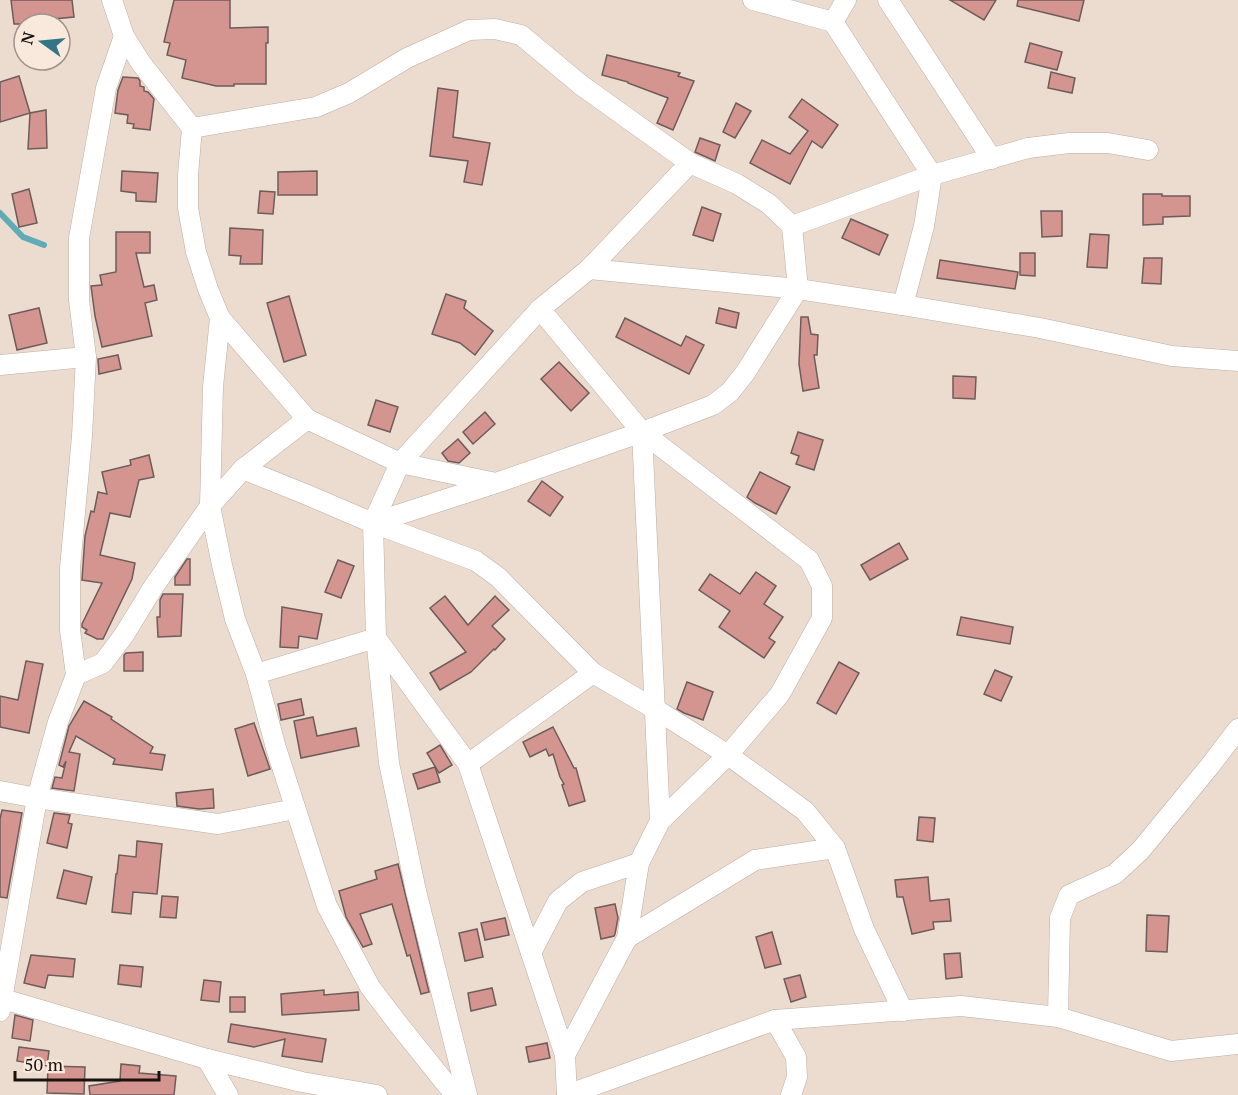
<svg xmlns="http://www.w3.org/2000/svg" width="1238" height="1095" font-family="'PT Serif',serif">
<rect width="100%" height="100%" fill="#ecdcd0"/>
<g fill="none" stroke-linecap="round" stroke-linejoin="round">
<!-- stream -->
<polyline stroke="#60abb8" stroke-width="6" points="0,213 23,237 44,245"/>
</g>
<!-- building -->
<g fill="#d49590" stroke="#6e5c5b" stroke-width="1.5">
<polygon points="11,0 72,0 74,17 53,19 54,24 14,24"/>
<polygon points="174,0 230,0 230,28 268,27 268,43 266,43 266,84 234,84 234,86 216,86 182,78 186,60 167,55 170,43 164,42"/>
<polygon points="950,0 996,0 984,20"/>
<polygon points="1018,0 1084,0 1079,21 1017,6"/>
<polygon points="1030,43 1062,52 1057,70 1025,62"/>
<polygon points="607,55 680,73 678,76 694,81 673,130 657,123 668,98 628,83 628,82 602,75"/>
<polygon points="1051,72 1075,78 1072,93 1048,88"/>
<polygon points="19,76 30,113 0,122 0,82"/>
<polygon points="123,77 138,78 140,81 140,86 144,87 144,91 148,92 154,99 150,130 133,128 134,124 127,123 128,115 115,113 118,90"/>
<polygon points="438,88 458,91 453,137 490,143 482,185 464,182 468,161 430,156"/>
<polygon points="802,99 838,125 822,148 812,141 790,184 750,163 762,140 790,154 808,131 789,117"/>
<polygon points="736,103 751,111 735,138 723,132"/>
<polygon points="46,110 47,148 28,149 30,113"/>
<polygon points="700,138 720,145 715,161 695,152"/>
<polygon points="122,171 158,173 156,202 136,201 136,193 121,191"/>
<polygon points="317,171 317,195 278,195 278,172"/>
<polygon points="29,189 37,223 19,227 12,194"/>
<polygon points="260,191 275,192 273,214 258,213"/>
<polygon points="1143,194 1162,194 1162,196 1190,196 1190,216 1163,217 1163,224 1143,225"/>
<polygon points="702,207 721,214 713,241 693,235"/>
<polygon points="1041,211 1062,211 1062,236 1042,237"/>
<polygon points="851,219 888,235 879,255 842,238"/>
<polygon points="230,228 263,230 262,264 240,264 241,256 229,255"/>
<polygon points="116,232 150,232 150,253 136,253 144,287 154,285 157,300 145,303 152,336 102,347 95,316 91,286 102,285 100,275 116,272"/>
<polygon points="1090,234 1109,235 1107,268 1087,267"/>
<polygon points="1020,253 1035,253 1035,276 1020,275"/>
<polygon points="1144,258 1162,258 1161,284 1142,283"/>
<polygon points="940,260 1018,272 1015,289 937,278"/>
<polygon points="446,294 466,301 464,308 493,331 475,355 460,343 432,334"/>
<polygon points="289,296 306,355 284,362 267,303"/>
<polygon points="39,308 47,343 17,350 9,315"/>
<polygon points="719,308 739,313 736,328 716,323"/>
<polygon points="801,317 808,317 811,334 818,335 817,355 814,355 819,388 803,391 799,364"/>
<polygon points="625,318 681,346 686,336 704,345 689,374 616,337"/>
<polygon points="118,355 121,369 99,374 98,359"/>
<polygon points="559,362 589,393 571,411 541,379"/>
<polygon points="953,376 976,377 975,399 953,398"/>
<polygon points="376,400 398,407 390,432 368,425"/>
<polygon points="485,412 495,424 473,444 463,432"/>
<polygon points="798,432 823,440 814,470 796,464 799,456 791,453"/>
<polygon points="458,439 470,453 459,463 448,461 442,453"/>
<polygon points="149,455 154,477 139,480 130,517 110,513 100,555 135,563 132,579 103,639 97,639 85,633 87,630 82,627 82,624 102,583 82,580 85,536 91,511 94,512 98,492 107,494 102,472 131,465 130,460"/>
<polygon points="760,472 790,487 776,514 755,503 747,497"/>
<polygon points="542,481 563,497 550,516 528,501"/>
<polygon points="899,543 908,559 870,580 861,565"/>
<polygon points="187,559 190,559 190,585 175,585 175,577"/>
<polygon points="338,560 354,566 341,598 325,592"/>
<polygon points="756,572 776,586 764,604 783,617 769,638 775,642 764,658 719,627 730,611 699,590 710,574 740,594"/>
<polygon points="163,594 183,594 181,636 158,637 157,617 160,617 160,600"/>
<polygon points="445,596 468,625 495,596 509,610 492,626 505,639 495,650 494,649 471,672 440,690 430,673 466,652 430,608"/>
<polygon points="282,607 322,614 317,639 299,636 298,648 280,647"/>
<polygon points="961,617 1013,627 1010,644 957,635"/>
<polygon points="143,652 143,671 124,671 124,655 126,653"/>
<polygon points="26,661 43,664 29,733 0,727 0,696 18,700"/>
<polygon points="839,662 859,673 836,714 817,703"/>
<polygon points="995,670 1012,677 1001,701 984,694"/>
<polygon points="687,682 713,692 703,720 684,713 677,709"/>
<polygon points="301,699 304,715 281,720 278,704"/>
<polygon points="84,701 112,717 111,719 153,747 150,753 165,755 162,770 113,764 115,759 76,736 69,752 80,754 74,791 52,788 55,777 62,778 66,761 63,767 59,765 69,726"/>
<polygon points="313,717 317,736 356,728 359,746 301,758 294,721"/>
<polygon points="254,723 270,769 248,776 235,729"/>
<polygon points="553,727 574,768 576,768 585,801 569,806 562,785 564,784 560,777 553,754 549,756 546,749 530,757 523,742"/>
<polygon points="440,745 452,765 439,773 427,753"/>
<polygon points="435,767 440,782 418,789 413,774"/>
<polygon points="213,789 214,808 199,809 177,806 176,793"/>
<polygon points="2,810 22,813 7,898 0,897 0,819"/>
<polygon points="54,813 70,815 68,823 72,824 67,848 47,843"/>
<polygon points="919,817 935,818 933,842 917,840"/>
<polygon points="137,841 162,844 157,894 133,892 131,914 112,912 116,874 117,874 119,855 136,857"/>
<polygon points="398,864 429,992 421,994 410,955 407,956 392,904 360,914 372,944 363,947 346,917 339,891 377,879 375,871"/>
<polygon points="64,870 92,877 86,904 57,898"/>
<polygon points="928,877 930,901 949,899 951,921 933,922 934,929 912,934 903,897 897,897 895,880"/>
<polygon points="162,896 178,897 176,918 160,917"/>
<polygon points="615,904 618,918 615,934 614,936 601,939 595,908"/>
<polygon points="1147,915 1169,916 1167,952 1146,951"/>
<polygon points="505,918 509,935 485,940 481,923"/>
<polygon points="477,929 483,957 465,961 459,933"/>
<polygon points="772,932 781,964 765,968 756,937"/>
<polygon points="960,953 962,977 946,979 944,954"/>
<polygon points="31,955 75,959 73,977 48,975 45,988 24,983"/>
<polygon points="120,965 143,967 141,987 118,984"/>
<polygon points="800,975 806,997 791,1002 784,979"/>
<polygon points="204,980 221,982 219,1002 201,1000"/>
<polygon points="492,988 496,1005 471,1011 468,993"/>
<polygon points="324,990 324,995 358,992 359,1010 282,1015 281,994"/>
<rect x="230" y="997" width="15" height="15"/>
<polygon points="15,1015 33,1020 30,1041 12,1038"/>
<polygon points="231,1024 326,1039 322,1062 282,1056 285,1039 254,1047 228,1042"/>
<polygon points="547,1043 550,1058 529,1062 526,1047"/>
<polygon points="19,1047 49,1051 47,1066 17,1061"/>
<polygon points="121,1064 140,1066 139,1073 176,1076 174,1095 90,1095 89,1086 120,1081"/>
<polygon points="48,1066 85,1067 84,1094 47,1093"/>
</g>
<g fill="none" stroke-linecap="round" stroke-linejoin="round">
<!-- street casing -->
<g stroke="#bdada2" stroke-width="21">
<g id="street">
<polyline points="753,0 833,22 846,0"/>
<polyline points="888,0 992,159"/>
<polyline points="833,22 932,175 924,226 903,305"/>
<polyline points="124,36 141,63 192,128 188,175 188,208 196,252 208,289 220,318 213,387 210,506 222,565 235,619 256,674 276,748 327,906 370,987 399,1025 455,1095"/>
<polyline points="192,128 316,107 349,93 407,58 469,30 495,29 521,35 581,85 690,163 737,184 769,204 792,226 932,175 1028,148 1069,143 1108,143 1148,150"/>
<polyline points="589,269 798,289 903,305 1040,328 1172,356 1238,361"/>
<polyline points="540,309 642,432 809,560 822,586 822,618 780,694 728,755 660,821"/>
<polyline points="220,318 307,419 400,463 496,483 642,432 713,405 730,392 745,373 798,289 792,226"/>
<polyline points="0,365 86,357"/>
<polyline points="243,469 305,494 373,523 476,561 498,577 593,673 655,709 728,755 805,811 835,848 864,929 903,1011"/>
<polyline points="373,523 493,484"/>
<polyline points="256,674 376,638 389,763 416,891 467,1095"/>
<polyline points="76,675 103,663 124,635 154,586 210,506 243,469 307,419"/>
<polyline points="468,764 593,673"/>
<polyline points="0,791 37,798 218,824 295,809"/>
<polyline points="627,938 755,860 835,848"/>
<polyline points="531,953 558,901 582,882 639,863 660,821 642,432"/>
<polyline points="0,998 207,1059 302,1082 377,1095"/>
<polyline points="0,1011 37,798 58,722 76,675 70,630 70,568 82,436 86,357 79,300 79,238 106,88 124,36 112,0"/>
<polyline points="1058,1017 1060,918 1069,895 1115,874 1140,851 1209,767 1238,729"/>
<polyline points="775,1020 796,1057 797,1077 791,1095"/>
<polyline points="565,1055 627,938 639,863"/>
<polyline points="207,1059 228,1095"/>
<polyline points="567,1095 565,1055 468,764 376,638 373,523 400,463 540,309 589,269 690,163"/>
<polyline points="567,1095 775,1020 961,1006 1058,1017 1171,1051 1238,1044"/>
</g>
</g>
<!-- street -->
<use href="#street" stroke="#fff" stroke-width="20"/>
</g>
<!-- north arrow -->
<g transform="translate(42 42) rotate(285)"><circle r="28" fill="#f9e9dd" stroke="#9f938b" stroke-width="1.5"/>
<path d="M0-4.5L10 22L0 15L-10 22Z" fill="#337587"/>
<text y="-9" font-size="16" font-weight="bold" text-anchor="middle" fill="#18130f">N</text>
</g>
<!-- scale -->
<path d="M15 1071v9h144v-9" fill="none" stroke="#18130f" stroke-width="3"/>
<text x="24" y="1071" font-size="18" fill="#18130f" stroke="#f9e9dd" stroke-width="4.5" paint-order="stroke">50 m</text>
</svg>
